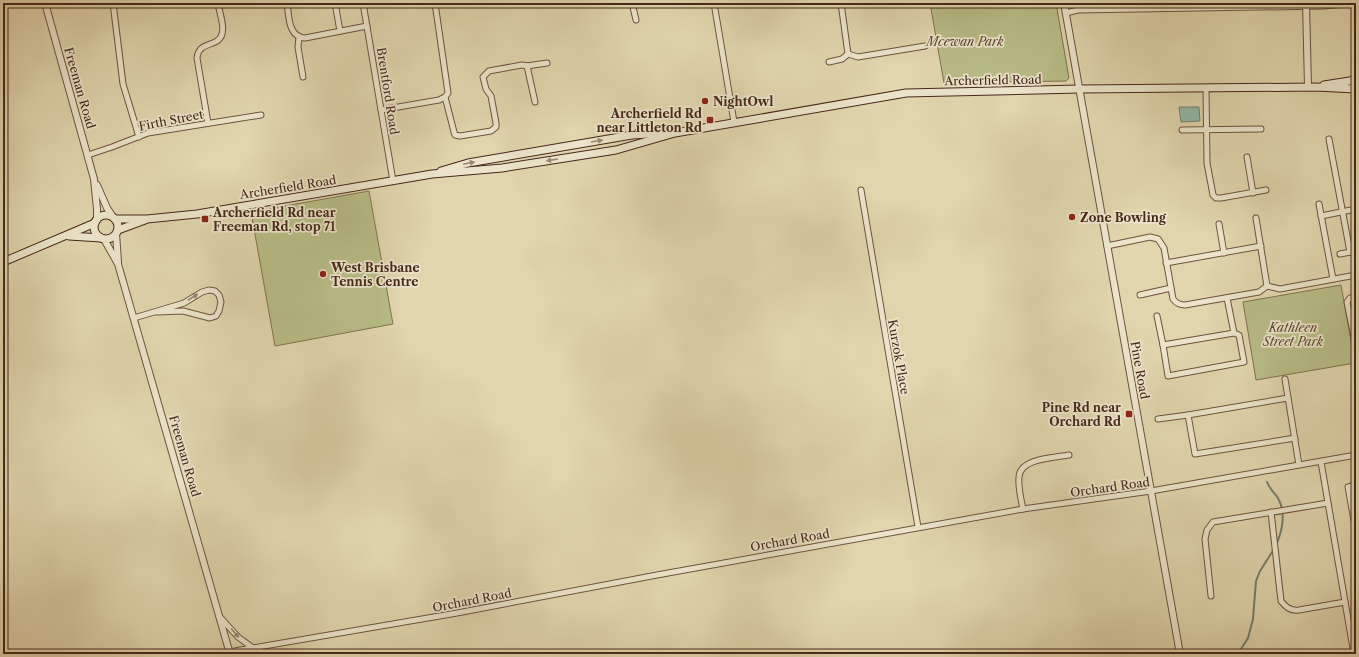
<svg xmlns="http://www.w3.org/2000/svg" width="1359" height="657" font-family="'Libre Caslon Text',serif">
<rect width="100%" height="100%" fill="#e0d5ad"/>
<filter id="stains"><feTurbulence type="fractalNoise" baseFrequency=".005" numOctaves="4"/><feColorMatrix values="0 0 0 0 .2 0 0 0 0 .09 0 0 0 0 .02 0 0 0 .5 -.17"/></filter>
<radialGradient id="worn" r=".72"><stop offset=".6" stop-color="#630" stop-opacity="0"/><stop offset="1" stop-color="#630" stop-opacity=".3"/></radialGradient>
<!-- green -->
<g fill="#b7bc86" stroke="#7f7250">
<polygon points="930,3 1056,3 1069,78 1066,81 944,83"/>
<polygon points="369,191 393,324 275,346 251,212"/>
<polygon points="1341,285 1355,363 1256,380 1243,302"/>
</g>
<!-- water -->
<polygon fill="#94b9a9" stroke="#757f70" points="1179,107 1199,107 1200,121 1181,122"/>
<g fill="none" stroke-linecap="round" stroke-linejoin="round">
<!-- stream -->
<g stroke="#757f70" stroke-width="2">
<path d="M1267,482C1271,492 1276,493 1279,500C1286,514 1282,532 1276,545"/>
<polyline points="1238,654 1248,638 1253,619 1256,581 1260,571 1274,549"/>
</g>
<!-- minor casing -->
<g stroke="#6d533f" stroke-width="7">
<g id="minor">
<polyline points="113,3 123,84 139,137"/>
<path d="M287,3C289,16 288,37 305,38L367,26"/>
<polyline points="335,3 340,31"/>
<polyline points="363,3 393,181"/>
<polyline points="566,3 573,4 581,3"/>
<polyline points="632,3 636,20"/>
<polyline points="714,3 734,122"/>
<polyline points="1066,13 1078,10 1324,6 1354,3"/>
<polyline points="299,37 298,47 303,77"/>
<polyline points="848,54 858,57 925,46"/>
<polyline points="829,62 842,59 848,54 841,3"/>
<polyline points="527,66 547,63"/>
<polyline points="1206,88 1207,163 1213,195 1216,198 1221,198 1266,190"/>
<polyline points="445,97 454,132 455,135 460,136 491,131 496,127 496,123 491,96 486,89 483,77 489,71 522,65 527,66 535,102"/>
<polyline points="381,110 439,100 445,97 448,93 435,3"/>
<path d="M208,123L197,58C199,40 218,48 222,34C225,25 219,12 218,3"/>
<polyline points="1182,130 1261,129"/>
<polyline points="1329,139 1350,252"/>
<polyline points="88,155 112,147 148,133 261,115"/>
<polyline points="1247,157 1253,193"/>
<polyline points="861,190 918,527"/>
<polyline points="1319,204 1333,279"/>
<polyline points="1321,216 1356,209"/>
<polyline points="1256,218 1267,286"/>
<polyline points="1219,224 1224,253"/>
<path d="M1107,246L1150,237L1158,239L1164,248L1173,299C1176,303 1180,305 1185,305L1259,292L1267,286L1280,289L1356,275"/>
<polyline points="1340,254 1356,251"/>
<polyline points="1166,263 1261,246"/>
<polyline points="1140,295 1171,288"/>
<polyline points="1356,297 1350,298 1347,302 1354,337 1356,339"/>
<polyline points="1227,298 1234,333 1163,345 1168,376 1244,362 1239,335 1234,333"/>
<polyline points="1157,316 1163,345"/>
<polyline points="134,318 184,303 202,292 209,290 215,291 219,295 221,302 219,311 216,316 210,318 183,311 157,312"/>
<polyline points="1285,379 1299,465"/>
<polyline points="1288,398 1188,415 1195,454 1295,438"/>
<polyline points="1158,419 1188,415"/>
<polyline points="1321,462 1354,654"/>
<polyline points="1356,485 1348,487 1355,526 1356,526"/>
<path d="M1023,509C1021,499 1018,488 1019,477C1020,458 1054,458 1069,455"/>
<path d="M1271,512L1281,601C1286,607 1290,611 1299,610L1345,602"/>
<polyline points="1211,596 1205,539 1207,530 1213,522 1328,503"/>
<polyline points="219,616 238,637 253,648"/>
<polyline points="229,652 457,613 657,575 1023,509 1151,491 1356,455"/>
</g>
</g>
<!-- tertiary casing -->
<g stroke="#6d533f" stroke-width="8">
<g id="tertiary">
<polyline points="45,3 94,179 97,209 97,220"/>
<polyline points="1064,3 1180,654"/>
<polyline points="1306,3 1308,87"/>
<polyline points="97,185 107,208 113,217"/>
<polyline points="116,233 118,262"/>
<polyline points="104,239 118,264 230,654"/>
</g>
</g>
<!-- secondary casing -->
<g stroke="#47281a" stroke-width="9">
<g id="secondary">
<polyline points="1324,85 1356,80"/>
<polyline points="441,171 468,163 632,135 666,133"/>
<circle cx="106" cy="227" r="12"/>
<polyline points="115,219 147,219 197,214 432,174 502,168 616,150 675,133 906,93 1079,89 1316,87 1356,89"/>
<polyline points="118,230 145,220"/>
<polyline points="69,236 101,238"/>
<polyline points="3,262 95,223"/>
</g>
</g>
<!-- minor -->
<use href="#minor" stroke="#ebe4ca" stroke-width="5"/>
<!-- tertiary -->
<use href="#tertiary" stroke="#ebe4ca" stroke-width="6"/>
<!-- secondary -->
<use href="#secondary" stroke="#ebe4ca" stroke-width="7"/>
</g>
<!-- one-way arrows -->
<defs><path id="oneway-solid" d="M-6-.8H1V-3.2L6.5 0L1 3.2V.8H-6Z"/></defs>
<g fill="#998672">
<use href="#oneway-solid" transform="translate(597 141) rotate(-10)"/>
<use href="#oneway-solid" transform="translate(552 160) rotate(171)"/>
<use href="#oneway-solid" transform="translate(469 163) rotate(-12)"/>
<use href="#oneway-solid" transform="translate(193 297) rotate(-33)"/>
<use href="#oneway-solid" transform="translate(235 633) rotate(49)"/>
</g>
<!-- markers -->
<g fill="#8f2418" stroke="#ebe4ca" stroke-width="1.5">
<circle cx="705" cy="101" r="4"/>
<rect x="706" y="116" width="8" height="8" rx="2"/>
<circle cx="1072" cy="217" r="4"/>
<rect x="201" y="215" width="8" height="8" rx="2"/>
<circle cx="323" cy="274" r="4"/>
<rect x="1125" y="410" width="8" height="8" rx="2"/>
</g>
<g text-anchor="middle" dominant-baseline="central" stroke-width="3.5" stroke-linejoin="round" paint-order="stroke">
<!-- park labels -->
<g font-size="12" font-style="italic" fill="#5d4630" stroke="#ebe4ca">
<text x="965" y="41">Mcewan Park</text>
<text x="1293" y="327">Kathleen<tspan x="1293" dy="14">Street Park</tspan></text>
</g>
<!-- street labels -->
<g font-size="12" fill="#47281a" stroke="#ebe4ca">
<text transform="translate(993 80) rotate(-1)">Archerfield Road</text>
<text transform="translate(80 88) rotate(74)">Freeman Road</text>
<text transform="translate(388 91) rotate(81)">Brentford Road</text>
<text transform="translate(171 120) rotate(-11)">Firth Street</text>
<text transform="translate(288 187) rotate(-9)">Archerfield Road</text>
<text transform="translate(899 357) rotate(80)">Kurzok Place</text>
<text transform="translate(1140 370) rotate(80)">Pine Road</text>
<text transform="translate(185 456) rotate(74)">Freeman Road</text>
<text transform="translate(1110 487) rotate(-8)">Orchard Road</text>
<text transform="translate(790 540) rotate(-10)">Orchard Road</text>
<text transform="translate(472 600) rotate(-11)">Orchard Road</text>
</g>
<!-- poi labels -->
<g font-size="12" font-weight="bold" fill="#47281a" stroke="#ebe4ca" text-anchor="start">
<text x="713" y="101">NightOwl</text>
<text x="702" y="113" text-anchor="end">Archerfield Rd<tspan x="702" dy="14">near Littleton Rd</tspan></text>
<text x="213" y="212">Archerfield Rd near<tspan x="213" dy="14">Freeman Rd, stop 71</tspan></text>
<text x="1080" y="217">Zone Bowling</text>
<text x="331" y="267">West Brisbane<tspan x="331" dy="14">Tennis Centre</tspan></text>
<text x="1121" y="407" text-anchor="end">Pine Rd near<tspan x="1121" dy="14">Orchard Rd</tspan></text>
</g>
</g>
<!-- margin -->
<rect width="1359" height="657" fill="none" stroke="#e0d5ad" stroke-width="16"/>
<rect x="4" y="4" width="1351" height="649" fill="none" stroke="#47281a" stroke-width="2"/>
<rect x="8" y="8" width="1343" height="641" fill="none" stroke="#47281a"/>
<rect width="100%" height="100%" filter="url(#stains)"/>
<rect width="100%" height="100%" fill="url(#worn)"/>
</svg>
